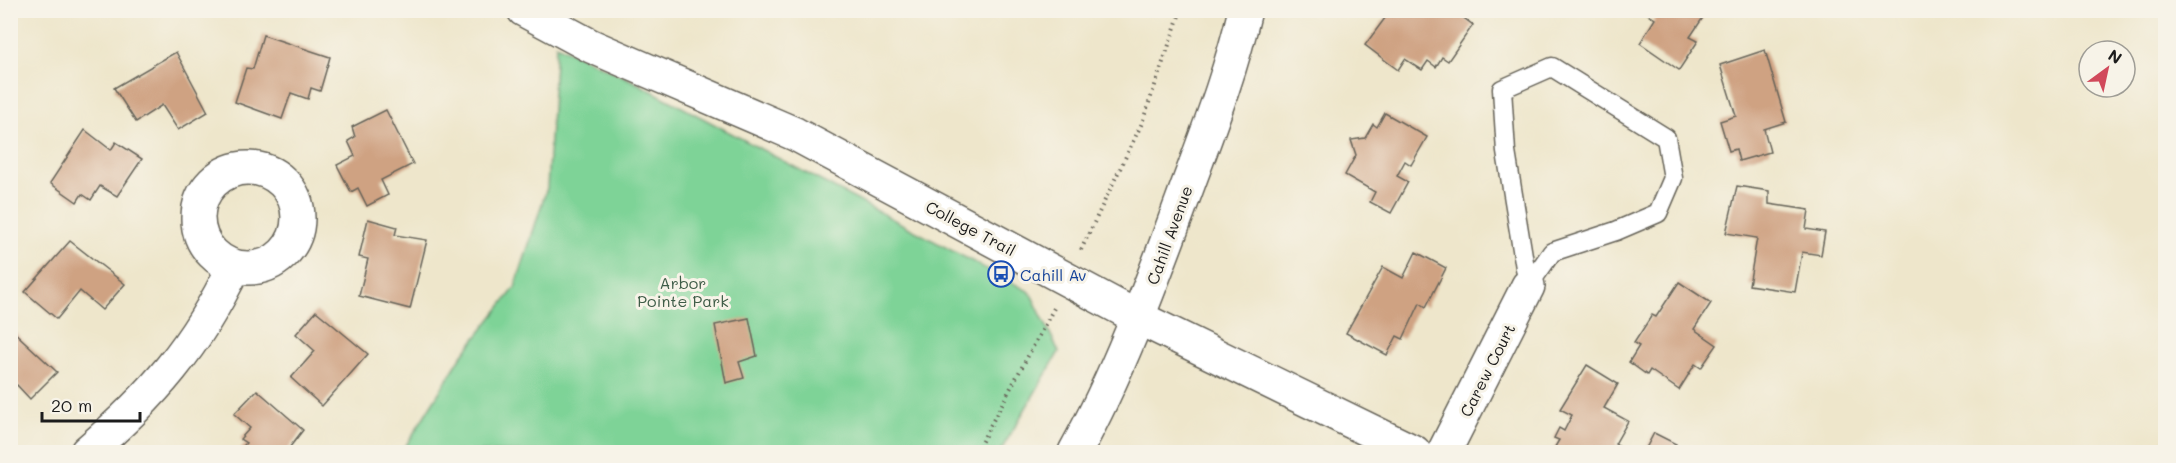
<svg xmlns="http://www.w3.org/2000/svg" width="2176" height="463" font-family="Mali,sans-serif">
<rect width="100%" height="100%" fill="#f7f3e8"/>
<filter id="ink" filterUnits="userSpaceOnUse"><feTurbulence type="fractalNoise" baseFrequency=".0167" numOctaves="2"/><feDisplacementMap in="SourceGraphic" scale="12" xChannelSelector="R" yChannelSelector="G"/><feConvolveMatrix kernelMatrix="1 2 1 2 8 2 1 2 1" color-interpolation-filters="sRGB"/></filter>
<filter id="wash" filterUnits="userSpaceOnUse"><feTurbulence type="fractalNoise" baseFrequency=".008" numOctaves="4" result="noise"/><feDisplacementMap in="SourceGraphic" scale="24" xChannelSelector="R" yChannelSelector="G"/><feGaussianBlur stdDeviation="1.35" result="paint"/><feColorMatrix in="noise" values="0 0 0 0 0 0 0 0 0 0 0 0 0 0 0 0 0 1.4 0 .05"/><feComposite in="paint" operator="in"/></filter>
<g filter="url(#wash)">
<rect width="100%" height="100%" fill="#eee6cb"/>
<!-- green -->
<polygon fill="#7ed397" stroke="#4d785a" stroke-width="1.5" points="556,45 633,81 1030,292 1059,352 1000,452 402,452 461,357 515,288 547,188"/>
<g id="blocks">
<!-- building -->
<g fill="#cfa282">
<polygon points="1391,10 1453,10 1473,25 1448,61 1442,57 1436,67 1428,61 1422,70 1405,59 1398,70 1365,45"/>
<polygon points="1642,10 1708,10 1690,37 1698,41 1679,70 1640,43 1655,19"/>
<polygon points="263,35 330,57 320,91 311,88 308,99 291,93 282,119 235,102 246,68 253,69"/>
<polygon points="1765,50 1786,122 1764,129 1770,152 1739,161 1736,149 1729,151 1720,121 1736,116 1720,65"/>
<polygon points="176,52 208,112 178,130 162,105 136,122 114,88"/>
<polygon points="386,110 413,164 381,180 388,195 367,206 358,188 351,192 337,165 355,156 348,141 355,137 352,127"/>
<polygon points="1385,113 1427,137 1411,165 1405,161 1397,176 1408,182 1391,213 1370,202 1375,192 1345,175 1356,155 1351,140 1365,138 1373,124 1377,127"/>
<polygon points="85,130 111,150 116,142 142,159 117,196 100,186 91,200 82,194 77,202 50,183"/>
<polygon points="1737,186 1769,191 1769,204 1809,210 1806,229 1825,232 1821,255 1802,252 1795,292 1749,285 1757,238 1726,233"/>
<polygon points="368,219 397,227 395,235 427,240 410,309 359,296 368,259 359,257"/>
<polygon points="70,241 125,284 102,310 80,291 57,319 25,292"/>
<polygon points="1416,252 1446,268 1426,307 1420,303 1403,339 1397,336 1387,355 1346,333 1383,267 1403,278"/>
<polygon points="1679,282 1711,303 1694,329 1717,345 1701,368 1695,364 1679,390 1650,370 1647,375 1629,362 1639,346 1634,343 1652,315 1656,317"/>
<polygon points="316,311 368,354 322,406 291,378 315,351 296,334"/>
<polygon points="749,318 757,356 739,362 744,378 726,383 715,325"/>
<polygon points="10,328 57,372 30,399 17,385 10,391"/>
<polygon points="1587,365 1618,384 1604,408 1628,421 1615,444 1628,452 1552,452 1559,440 1554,438 1559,428 1564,431 1572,415 1560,409"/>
<polygon points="257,390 303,430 286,452 238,452 246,443 240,439 250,428 234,414"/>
<polygon points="1654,433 1676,444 1672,452 1644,452"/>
</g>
</g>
</g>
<g filter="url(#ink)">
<use href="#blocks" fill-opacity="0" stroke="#666359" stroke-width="1.5"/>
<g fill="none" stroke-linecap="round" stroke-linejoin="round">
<!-- service casing -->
<g stroke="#666359" stroke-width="21">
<polygon id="service" points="1552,67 1666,138 1673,178 1658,213 1616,231 1552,252 1528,286 1506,152 1502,89"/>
</g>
<!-- minor casing -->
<g stroke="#666359" stroke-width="36">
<g id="minor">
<circle cx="248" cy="218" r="50"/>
<polyline points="1139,318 1414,452"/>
<path d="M87,452C153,396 196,346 234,267"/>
<polyline points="1444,452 1528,286"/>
</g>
</g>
<!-- tertiary casing -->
<g stroke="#666359" stroke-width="36">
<g id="tertiary">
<polyline points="524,10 591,46 795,134 1139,318"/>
<path d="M1075,452C1119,372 1150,287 1182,201C1205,138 1230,76 1245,10"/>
</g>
</g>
<!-- path -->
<g stroke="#666359" stroke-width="4" stroke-dasharray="1.5 4.5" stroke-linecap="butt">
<polyline points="1081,250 1142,123 1181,10"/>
<polyline points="976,452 1054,308"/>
</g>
<!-- service -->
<use href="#service" stroke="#fff" stroke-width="18"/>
<!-- minor -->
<use href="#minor" stroke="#fff" stroke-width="33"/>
<!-- tertiary -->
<use href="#tertiary" stroke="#fff" stroke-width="33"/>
</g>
</g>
<!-- icons -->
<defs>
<g id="bus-ring" transform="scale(1.35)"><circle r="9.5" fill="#f7f3e8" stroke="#1a4fb4" stroke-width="1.5"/><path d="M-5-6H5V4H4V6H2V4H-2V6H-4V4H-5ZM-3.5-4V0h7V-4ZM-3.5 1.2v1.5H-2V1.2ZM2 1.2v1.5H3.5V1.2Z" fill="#1a4fb4"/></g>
</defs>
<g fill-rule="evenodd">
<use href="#bus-ring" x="1001" y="274"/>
</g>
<g text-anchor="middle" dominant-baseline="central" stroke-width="6" stroke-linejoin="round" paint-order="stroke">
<!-- street labels -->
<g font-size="16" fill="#1c1c1c" stroke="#f7f3e8">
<text transform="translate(971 228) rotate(28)">College Trail</text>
<text transform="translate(1169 235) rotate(-70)">Cahill Avenue</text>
<text transform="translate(1487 370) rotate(-63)">Carew Court</text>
</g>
<!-- transit labels -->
<g font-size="16" fill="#164399" stroke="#f7f3e8" text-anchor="start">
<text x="1020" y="274">Cahill Av</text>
</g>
<!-- park labels -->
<g font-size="16" fill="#3e5c47" stroke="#f7f3e8">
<text x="683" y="282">Arbor<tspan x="683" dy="18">Pointe Park</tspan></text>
</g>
</g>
<!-- margin -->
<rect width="2176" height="463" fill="none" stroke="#f7f3e8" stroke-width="36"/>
<!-- north arrow -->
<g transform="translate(2107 69) rotate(33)"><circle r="28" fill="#f7f3e8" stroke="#9f9d96" stroke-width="1.5"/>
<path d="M0-4.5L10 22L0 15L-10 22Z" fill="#d1495b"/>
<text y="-9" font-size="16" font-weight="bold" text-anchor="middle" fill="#1c1c1c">N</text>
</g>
<!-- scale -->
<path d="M42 412v9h98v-9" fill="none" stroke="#1c1c1c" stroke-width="3"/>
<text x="51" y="412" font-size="18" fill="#1c1c1c" stroke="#f7f3e8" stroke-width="4.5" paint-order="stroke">20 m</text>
</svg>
